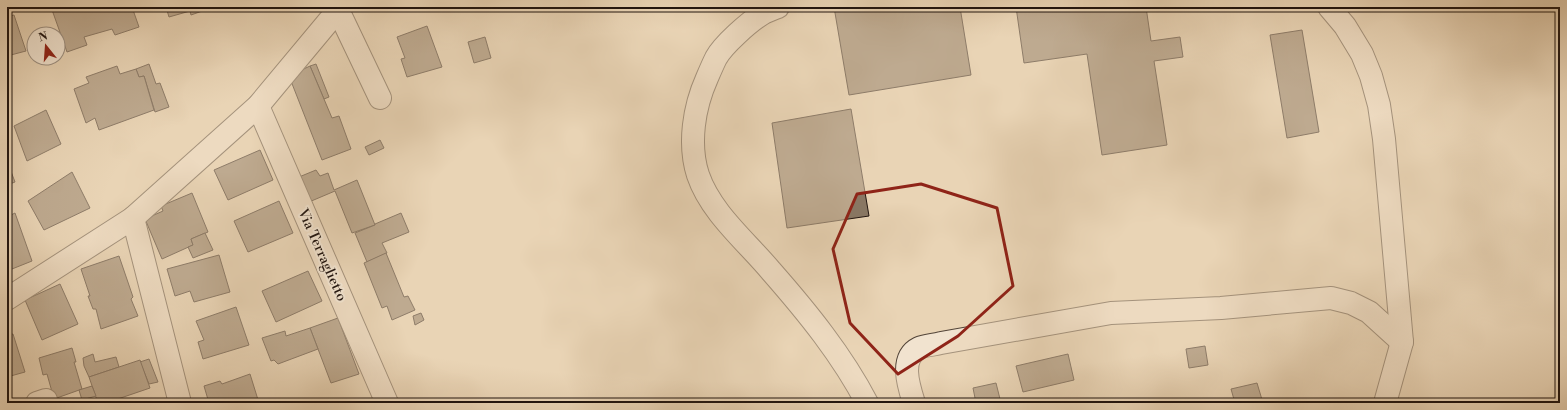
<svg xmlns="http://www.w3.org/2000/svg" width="1567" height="410" font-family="'Libre Bodoni',serif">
<rect width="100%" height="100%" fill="#e9d4b5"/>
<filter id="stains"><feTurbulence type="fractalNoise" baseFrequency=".005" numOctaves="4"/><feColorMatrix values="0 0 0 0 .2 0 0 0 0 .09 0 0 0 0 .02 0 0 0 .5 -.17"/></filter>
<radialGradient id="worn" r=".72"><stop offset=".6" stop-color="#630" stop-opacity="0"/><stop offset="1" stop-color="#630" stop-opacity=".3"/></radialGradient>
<!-- building -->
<g fill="#897865" stroke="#20140f">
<polygon points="51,7 132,7 139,27 115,35 112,29 84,37 87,45 67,52"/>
<polygon points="166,7 204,7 205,10 191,15 190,11 169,17"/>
<polygon points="834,7 960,7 971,75 849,95"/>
<polygon points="1016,7 1146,7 1151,41 1180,37 1183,57 1154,61 1167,145 1102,155 1087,54 1024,63"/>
<polygon points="14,15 26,51 7,56 7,17"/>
<polygon points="427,26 442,67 407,77 401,59 405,58 397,37"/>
<polygon points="1302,30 1319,132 1287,138 1270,35"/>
<polygon points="485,37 491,58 474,63 468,42"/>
<polygon points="149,64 156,84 160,83 169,107 155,112 144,76 139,77 136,69"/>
<polygon points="316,64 329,97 324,99 310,66"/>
<polygon points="117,66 120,74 136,69 139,77 144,76 154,110 99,130 95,118 86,123 74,89 89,83 86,77"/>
<polygon points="310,66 332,118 339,116 351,149 322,160 289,76"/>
<polygon points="851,109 869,216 787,228 772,123"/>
<polygon points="46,110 61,144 27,161 14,126"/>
<polygon points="380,140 384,148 369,155 365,147"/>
<polygon points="260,150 273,180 228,200 214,170"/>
<polygon points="7,161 15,182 7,185"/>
<polygon points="316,170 320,176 328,173 334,190 357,180 375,225 352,233 335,191 309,202 299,177"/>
<polygon points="72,172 90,208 44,230 28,201"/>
<polygon points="192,193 208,232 191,239 193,245 162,259 145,219 163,211 161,206"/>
<polygon points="279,201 293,233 248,252 234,221"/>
<polygon points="15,213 32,261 7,271 7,217"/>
<polygon points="401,213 409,232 382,243 387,253 367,262 355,233 375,225 375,224"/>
<polygon points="205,233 213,250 193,258 188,247 193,245 191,239"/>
<polygon points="386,253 404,297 408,296 415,310 392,320 387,306 382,308 364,263"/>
<polygon points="219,255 230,292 194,302 190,291 175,296 167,269"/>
<polygon points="119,256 133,297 131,299 138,316 101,329 96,309 93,309 88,296 90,296 81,269"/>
<polygon points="308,271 322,301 276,322 262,291"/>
<polygon points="60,284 78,324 42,340 25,300"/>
<polygon points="236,307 249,345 203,359 198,342 204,340 196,321"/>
<polygon points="421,313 424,320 415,325 413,316"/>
<polygon points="338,318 359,374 331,383 310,328"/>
<polygon points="310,328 318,349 278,364 274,360 271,361 262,338 285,331 286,336"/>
<polygon points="13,334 25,372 7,377 7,335"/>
<polygon points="1205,346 1208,365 1189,368 1186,349"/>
<polygon points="72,348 76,362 74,362 82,389 54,399 47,374 43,375 39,358"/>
<polygon points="93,354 95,362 116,357 119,367 89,377 84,366 83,358"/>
<polygon points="1068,354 1074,380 1023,392 1016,366"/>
<polygon points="149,359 158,382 149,384 140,362"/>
<polygon points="140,360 150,388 106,403 98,403 89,377"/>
<polygon points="250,374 259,403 209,403 204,386 220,381 222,384"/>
<polygon points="996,383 1001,403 976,403 973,388"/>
<polygon points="1257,383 1263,403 1235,403 1231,389"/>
<polygon points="92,386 96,396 82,400 79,390"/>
<polygon points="365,400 366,403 351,403"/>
</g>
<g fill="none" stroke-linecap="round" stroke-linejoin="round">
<!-- minor casing -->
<g stroke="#524438" stroke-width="24">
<g id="minor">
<path d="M778,7C773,9 767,11 762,14C749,22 723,45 716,58C713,64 710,71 707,78C694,107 688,144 698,175C711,213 746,241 771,271C807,312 842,355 867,403"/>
<polyline points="1329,7 1345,26 1362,54 1371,76 1379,105 1384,139 1402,342 1385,403"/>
<polyline points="338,10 380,98"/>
<polyline points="258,106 387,403"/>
<polyline points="133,218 180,403"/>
<polyline points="7,299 133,218 258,106 338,10 338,7"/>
<polyline points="37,403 46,400"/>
<path d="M914,403C909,387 899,358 919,348C925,345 934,345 941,343L1111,313L1221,308L1331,298L1351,303L1369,312L1402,342"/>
</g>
</g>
<!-- minor -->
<use href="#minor" stroke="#f1e3cf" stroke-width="22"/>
</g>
<!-- marked area -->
<path d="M0 0H1567V410H0ZM921,184L997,208L1013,286L958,336L898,374L850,323L833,249L857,194Z" fill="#e9d4b5" fill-opacity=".55" fill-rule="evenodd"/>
<path fill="none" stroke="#8f2418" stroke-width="3" stroke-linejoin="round" d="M921,184L997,208L1013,286L958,336L898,374L850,323L833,249L857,194Z"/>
<g text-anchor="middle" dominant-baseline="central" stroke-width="4" stroke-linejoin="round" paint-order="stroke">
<!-- street labels -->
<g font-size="14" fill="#20140f" stroke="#f1e3cf">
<text transform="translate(322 255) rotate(66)">Via Terraglietto</text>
</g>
</g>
<!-- margin -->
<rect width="1567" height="410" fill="none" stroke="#e9d4b5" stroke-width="24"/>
<rect x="8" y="8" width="1551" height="394" fill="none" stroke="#20140f" stroke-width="2"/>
<rect x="12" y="12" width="1543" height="386" fill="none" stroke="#20140f"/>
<!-- north arrow -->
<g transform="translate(46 46) rotate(343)"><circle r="19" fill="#f1e3cf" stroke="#9d9082"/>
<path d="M0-3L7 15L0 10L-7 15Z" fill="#8f2418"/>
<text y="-6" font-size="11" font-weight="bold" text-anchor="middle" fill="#20140f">N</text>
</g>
<rect width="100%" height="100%" filter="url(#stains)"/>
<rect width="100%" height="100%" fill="url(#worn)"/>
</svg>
